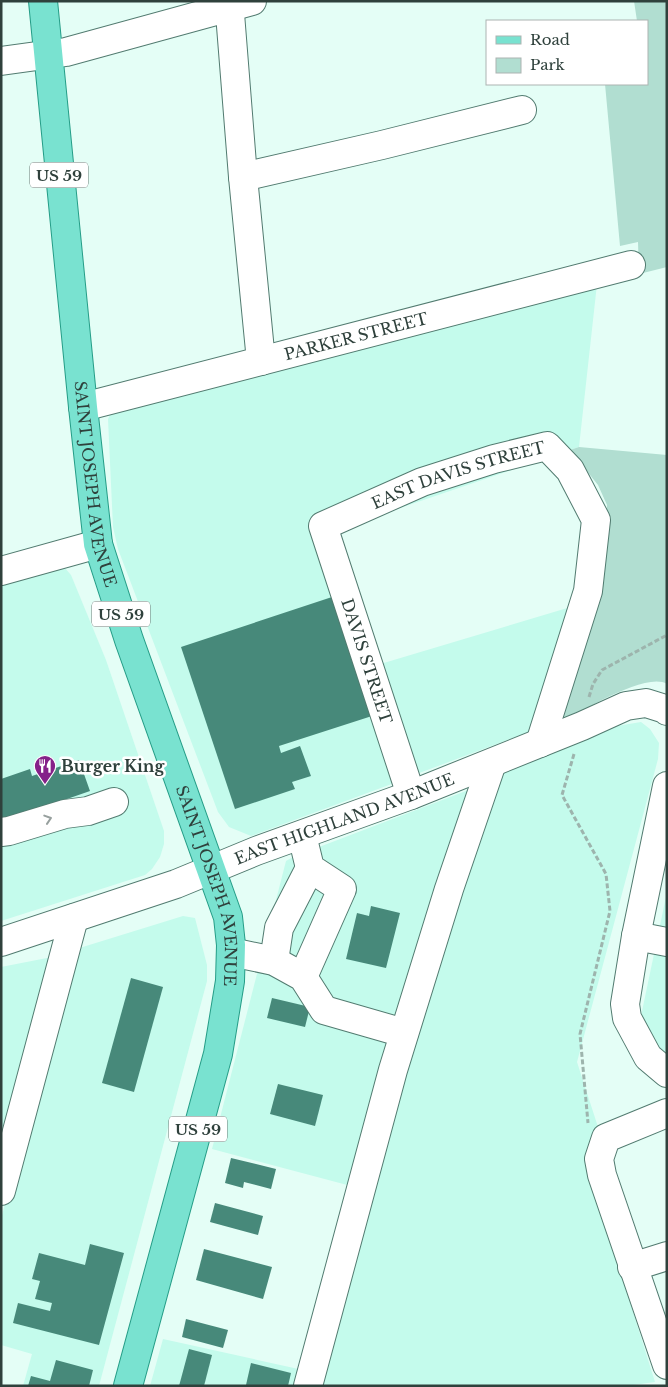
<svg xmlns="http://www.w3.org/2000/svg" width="668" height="1387" font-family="'Libre Baskerville',serif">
<rect width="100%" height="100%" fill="#e4fef6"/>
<!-- built -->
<g fill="#c4fbec">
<polygon points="597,284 579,447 318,536 397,782 251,836 229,827 218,812 118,549 113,527 108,419 112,411"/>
<polygon points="64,567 71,575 106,660 164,831 164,844 160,857 152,869 145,875 1,921 1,581"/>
<polygon points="574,606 537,729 414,775 377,665"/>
<polygon points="641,722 650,729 659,743 658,759 577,1062 598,1127 590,1174 655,1382 626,1386 150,1386 163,1339 303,1370 392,1109 499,771 617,726"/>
<polygon points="471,789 351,1186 212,1149 286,861 293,857"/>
<polygon points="667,892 667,1061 641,1016"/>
<polygon points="183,916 195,918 207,965 207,981 99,1386 23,1386 32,1354 1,1345 1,1219 73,950"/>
<polygon points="52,957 1,1142 1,967"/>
</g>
<!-- green -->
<g fill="#b1ded1">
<polygon points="634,1 667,1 667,267 639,274 638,242 620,246 605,84 647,84 647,21 637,21"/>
<path d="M579,447L667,455V684C645,671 578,714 556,725L603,581L607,505L598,485L570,450Z"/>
</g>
<!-- building -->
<g fill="#47897a">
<polygon points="332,597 372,716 279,746 281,753 300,746 311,776 292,782 295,789 235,809 181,647"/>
<polygon points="79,760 90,791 1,822 1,779 30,769 32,776"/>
<polygon points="371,906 400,913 386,968 346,959 357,913 369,916"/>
<polygon points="131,978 163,987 134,1092 102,1083"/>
<polygon points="272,998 310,1007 305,1027 267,1018"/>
<polygon points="278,1084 323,1095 315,1126 270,1114"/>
<polygon points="231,1158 276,1169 271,1189 244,1182 243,1188 225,1183"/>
<polygon points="215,1203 263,1216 258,1235 210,1222"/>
<polygon points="90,1244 124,1253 99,1345 13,1323 18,1303 50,1311 52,1303 35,1299 40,1281 32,1279 39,1253 85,1265"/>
<polygon points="204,1249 272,1267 263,1299 196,1280"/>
<polygon points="186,1319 228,1330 223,1348 182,1337"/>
<polygon points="189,1349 212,1355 204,1386 179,1386"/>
<polygon points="56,1360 93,1370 89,1386 28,1386 31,1376 50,1381"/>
<polygon points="251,1363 291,1373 288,1386 246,1385"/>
</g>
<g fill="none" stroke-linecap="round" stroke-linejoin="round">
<!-- minor casing -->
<g stroke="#527b70" stroke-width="30">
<g id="minor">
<polyline points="229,1 243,177 261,361"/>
<polyline points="1,61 66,52 252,1"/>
<polyline points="243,177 382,145 522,110"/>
<path id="s1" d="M83,407L631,265"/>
<polyline points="1,571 98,544"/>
<polyline points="667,786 636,936 625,1004 627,1018 648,1057 667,1073"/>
<path id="s2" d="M411,795L323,526L422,482L494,459L547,446L570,470L596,520L588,591L540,743"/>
<polyline points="1,832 9,831 65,814 88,811 114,802"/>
<polyline points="302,835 310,868 342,889 303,977"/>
<polyline points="636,936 667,942"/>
<path id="s3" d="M1,942L176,884L256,851L411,795L582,726L626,706L646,703L665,709L667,711"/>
<polyline points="231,952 274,961 303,977 324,1010 404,1033"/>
<polyline points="274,961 279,928 310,868"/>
<polyline points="667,1113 606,1138 599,1159 602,1175 667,1365"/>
<polyline points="1,1191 74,918"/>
<polyline points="632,1267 667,1256"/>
<polyline points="308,1386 393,1070 449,889 492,763"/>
</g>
</g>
<!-- major casing -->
<g stroke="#259d87" stroke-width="30">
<g id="major">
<path id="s4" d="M43,1L83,407L98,544L129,640L228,917L231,945L230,981L218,1054L128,1386"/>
</g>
</g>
<!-- path -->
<g stroke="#9db4ad" stroke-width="3" stroke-dasharray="5 2.5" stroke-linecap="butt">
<polyline points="589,697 593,684 602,670 667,635"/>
<polyline points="574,754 562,795 606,874 610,911 580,1034 588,1123"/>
</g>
<!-- minor -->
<use href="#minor" stroke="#fff" stroke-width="28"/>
<!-- major -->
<use href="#major" stroke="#79e2d0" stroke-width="28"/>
</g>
<!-- one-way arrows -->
<defs><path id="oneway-chevron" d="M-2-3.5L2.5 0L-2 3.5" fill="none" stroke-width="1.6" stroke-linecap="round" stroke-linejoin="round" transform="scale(1.25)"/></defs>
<use stroke="#97a09e" href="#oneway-chevron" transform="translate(48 819) rotate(-18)"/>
<!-- icons -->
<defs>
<g id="restaurant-pin" transform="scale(1.125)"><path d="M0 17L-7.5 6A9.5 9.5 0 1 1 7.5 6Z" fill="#852089" stroke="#fff"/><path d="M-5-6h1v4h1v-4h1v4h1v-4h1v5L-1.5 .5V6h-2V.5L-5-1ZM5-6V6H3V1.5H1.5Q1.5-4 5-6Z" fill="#fff"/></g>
</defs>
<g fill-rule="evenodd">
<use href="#restaurant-pin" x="45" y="766"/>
</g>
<g text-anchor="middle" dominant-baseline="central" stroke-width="5" stroke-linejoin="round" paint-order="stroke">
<!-- shield labels -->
<g fill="#fff" stroke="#6d7a76" stroke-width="1">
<rect x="30" y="162.5" width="58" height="25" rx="4"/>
<rect x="92" y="601.5" width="58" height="25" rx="4"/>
<rect x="169" y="1116.5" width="58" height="25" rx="4"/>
</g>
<g font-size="15" font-weight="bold" fill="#2f413c">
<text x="59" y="175">US 59</text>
<text x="121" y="614">US 59</text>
<text x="198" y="1129">US 59</text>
</g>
<!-- street labels -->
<g font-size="16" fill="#2f413c" stroke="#fff">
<text stroke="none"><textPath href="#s1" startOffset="282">PARKER STREET</textPath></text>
<text stroke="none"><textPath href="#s2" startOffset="428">EAST DAVIS STREET</textPath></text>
<text stroke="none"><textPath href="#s4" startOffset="486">SAINT JOSEPH AVENUE</textPath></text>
<text transform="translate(367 661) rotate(72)">DAVIS STREET</text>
<text stroke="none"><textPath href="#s3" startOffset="365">EAST HIGHLAND AVENUE</textPath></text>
<text stroke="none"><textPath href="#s4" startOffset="906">SAINT JOSEPH AVENUE</textPath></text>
</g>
<!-- poi labels -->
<g font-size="16" font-weight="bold" fill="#2f413c" stroke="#fff" text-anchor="start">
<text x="61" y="766">Burger King</text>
</g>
</g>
<!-- border -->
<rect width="668" height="1387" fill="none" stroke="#2f413c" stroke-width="5"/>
<!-- legend -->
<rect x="486" y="20" width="162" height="65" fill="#ffffff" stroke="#acb3b1"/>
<rect x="496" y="36" width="25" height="8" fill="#79e2d0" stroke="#acb3b1"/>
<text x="530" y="45" font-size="15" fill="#2f413c">Road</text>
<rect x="496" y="58" width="25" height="15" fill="#b1ded1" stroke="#acb3b1"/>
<text x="530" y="70" font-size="15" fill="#2f413c">Park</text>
</svg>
